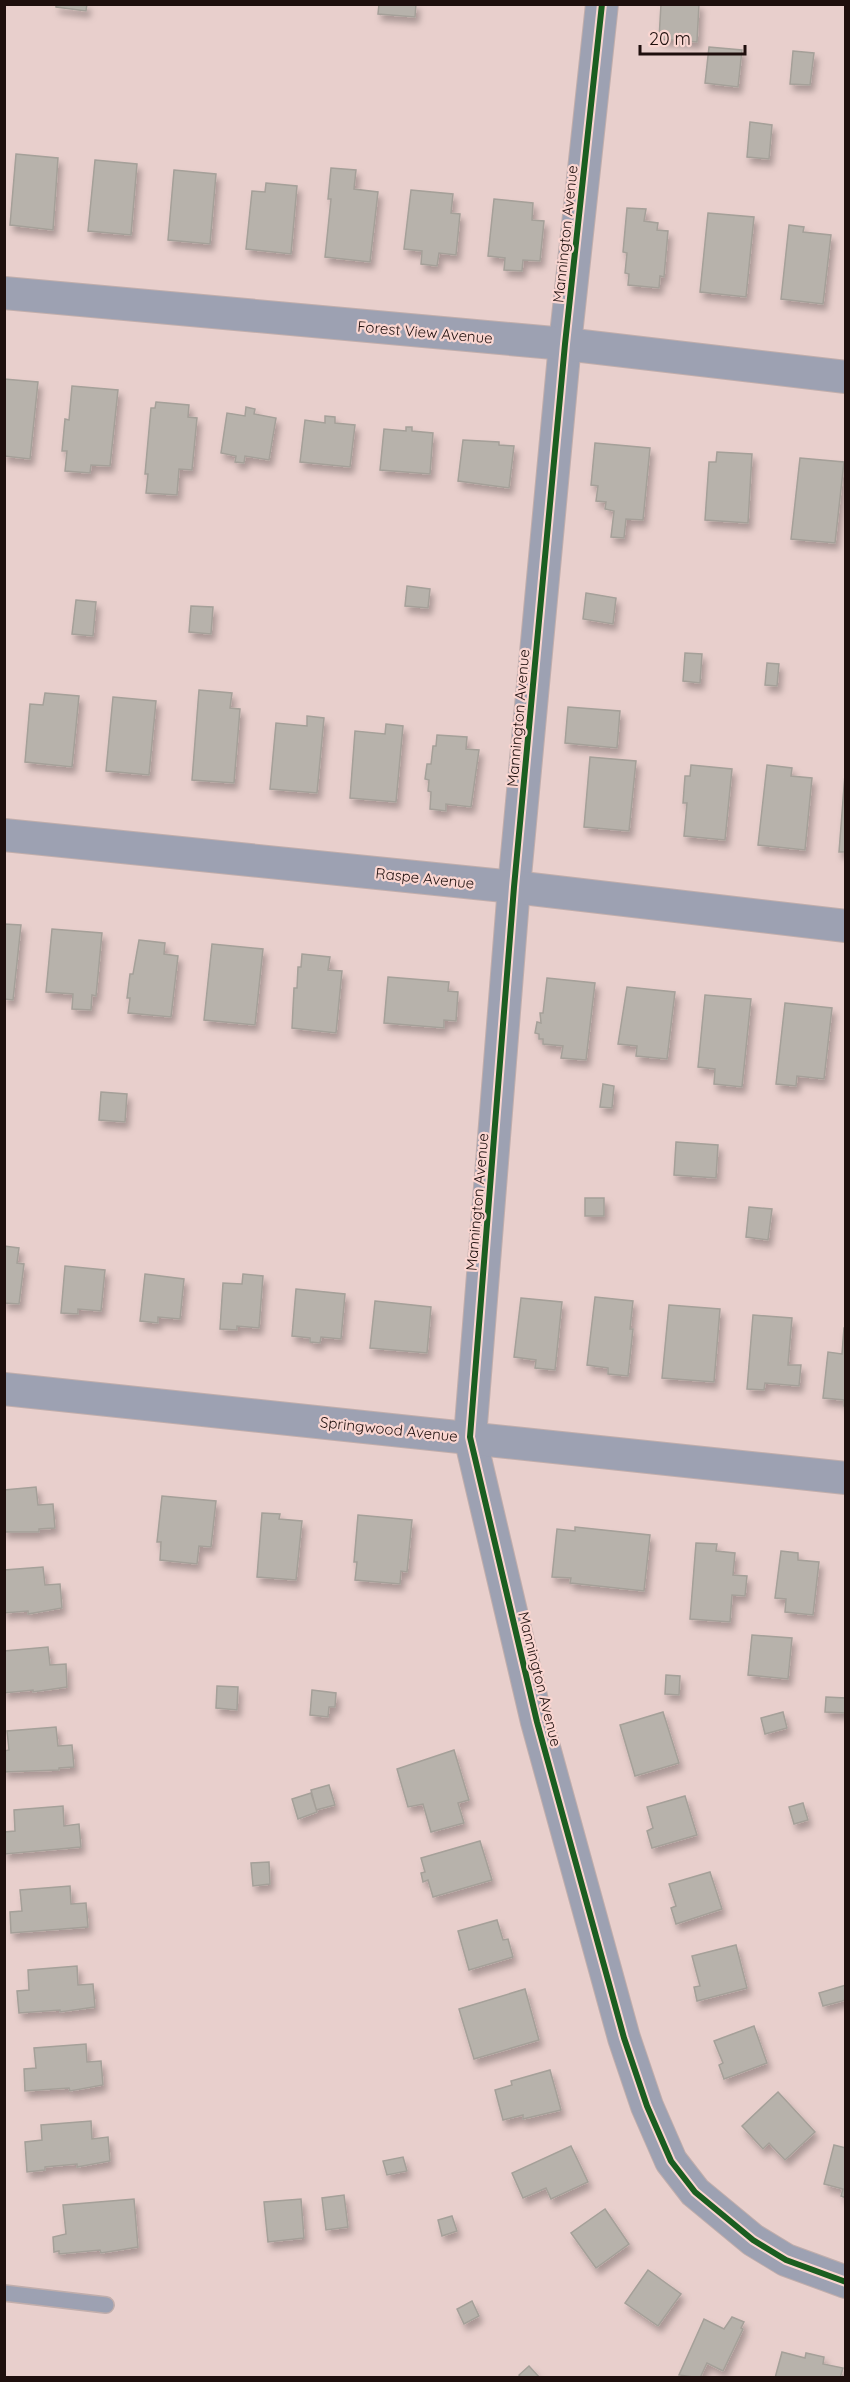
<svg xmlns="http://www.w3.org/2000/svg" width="850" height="2382" font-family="Quicksand,sans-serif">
<defs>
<filter id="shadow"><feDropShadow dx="3.5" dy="6" stdDeviation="3" flood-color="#0004"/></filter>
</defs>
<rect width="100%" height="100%" fill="#e8cfcc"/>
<!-- building -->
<g fill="#b7b2ab" stroke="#a5a099" stroke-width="1.5" filter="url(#shadow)">
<polygon points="56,4 87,4 86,11 56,7"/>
<polygon points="379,4 416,4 415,17 378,14"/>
<polygon points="661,4 699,4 697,42 659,39"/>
<polygon points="709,47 742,50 738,87 705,83"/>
<polygon points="793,51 814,53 810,85 790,84"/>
<polygon points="750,122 772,125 769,159 747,157"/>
<polygon points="16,154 58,158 53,230 10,225"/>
<polygon points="95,160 137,164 131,235 88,231"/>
<polygon points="331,168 356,170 354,189 378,192 370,262 325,257 331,199 328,199"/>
<polygon points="174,170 216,174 210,244 168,240"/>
<polygon points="266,183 297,186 291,254 246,249 252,191 265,192"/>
<polygon points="411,190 453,194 451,213 460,214 456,255 439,253 437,266 421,264 422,251 404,249"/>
<polygon points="494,199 533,203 532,220 544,221 540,261 523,260 522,271 504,270 505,258 488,256"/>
<polygon points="627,208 646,209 644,221 658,223 657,230 668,231 664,277 660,276 659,288 628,285 629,274 625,273 627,253 623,252"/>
<polygon points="708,213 754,217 746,297 700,292"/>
<polygon points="789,225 804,227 803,232 831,235 823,304 781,299"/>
<polygon points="4,379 38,382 30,459 4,456"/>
<polygon points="72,386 118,390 110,466 91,465 90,473 65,471 67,451 62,451 65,419 69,420"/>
<polygon points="156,402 189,405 188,417 197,418 192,470 179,469 177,495 146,493 148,474 145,474 151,408 155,408"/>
<polygon points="246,407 255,409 254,414 276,418 269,460 245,456 244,463 235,462 236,456 221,453 227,413 245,416"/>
<polygon points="325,416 335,417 335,423 355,425 350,467 300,462 305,420 325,423"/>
<polygon points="406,427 412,427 412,431 433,433 430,474 380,470 384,429 406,431"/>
<polygon points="463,440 499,442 499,445 514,446 509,488 458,481"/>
<polygon points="595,443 650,448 643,520 626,519 624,538 611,537 614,511 605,509 606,502 596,501 598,486 591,485"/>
<polygon points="717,452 752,454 748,523 705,520 709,462 716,462"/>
<polygon points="800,458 844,462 835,543 791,539"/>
<polygon points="407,586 430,589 428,608 405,606"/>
<polygon points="586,593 616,598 613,624 583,619"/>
<polygon points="76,600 96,602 93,636 72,634"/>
<polygon points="191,606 213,607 211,634 189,632"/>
<polygon points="685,653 702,654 700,683 683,681"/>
<polygon points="767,663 779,664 777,686 765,685"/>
<polygon points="199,690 232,693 230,708 240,709 234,783 192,780"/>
<polygon points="45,693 79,696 72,767 25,762 30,704 43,705"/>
<polygon points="113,697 156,701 149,775 106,771"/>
<polygon points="568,707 620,711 617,748 565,743"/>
<polygon points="307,716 324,718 317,793 270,789 276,723 307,726"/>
<polygon points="386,724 403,726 396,802 350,798 355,731 385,734"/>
<polygon points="437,735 467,737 466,749 479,750 471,807 446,804 446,811 430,809 431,792 428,791 429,780 425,779 427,764 431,764 433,746 436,746"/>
<polygon points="590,757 636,761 629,831 584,827"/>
<polygon points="691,765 732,769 725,840 684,836 687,803 683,803 685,776 690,776"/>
<polygon points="767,765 792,768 791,776 812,778 805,850 758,845"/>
<polygon points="845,774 846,774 846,852 839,852"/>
<polygon points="4,924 21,925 13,1000 4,999"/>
<polygon points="52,929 102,933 96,996 92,995 91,1010 72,1009 73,994 46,992"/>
<polygon points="139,940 165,943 164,954 178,956 171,1017 128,1013 130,998 127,998 130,974 133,974"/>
<polygon points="212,944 263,949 255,1025 204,1020"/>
<polygon points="302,954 330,957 328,970 342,971 336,1033 292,1028 294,988 297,988 298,967 301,967"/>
<polygon points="388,977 449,982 448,991 458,992 456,1021 444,1020 444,1028 384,1023"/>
<polygon points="547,978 595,983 586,1060 561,1058 563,1046 543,1044 543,1039 539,1039 539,1034 535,1033 537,1022 541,1023 540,1013 543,1013"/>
<polygon points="627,987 675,992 667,1059 636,1056 637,1046 618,1044"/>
<polygon points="705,995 751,999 742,1087 714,1084 715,1069 698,1067"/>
<polygon points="785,1003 832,1008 824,1079 797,1076 796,1086 776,1084"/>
<polygon points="603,1084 614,1086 612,1108 600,1107"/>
<polygon points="101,1092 127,1094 125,1122 99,1120"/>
<polygon points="676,1142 718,1145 716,1178 674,1175"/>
<rect x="585" y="1198" width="19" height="18"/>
<polygon points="749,1207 772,1209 768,1240 746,1237"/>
<polygon points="4,1246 19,1248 17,1263 24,1264 19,1304 4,1303"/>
<polygon points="65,1266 105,1270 101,1311 78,1309 78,1314 61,1313"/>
<polygon points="145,1274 184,1279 180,1319 158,1317 158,1323 140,1321"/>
<polygon points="243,1274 263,1276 259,1328 237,1326 237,1330 220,1329 223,1283 242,1284"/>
<polygon points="296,1289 345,1294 341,1339 321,1337 320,1343 310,1342 310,1338 292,1336"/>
<polygon points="595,1297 633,1301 630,1329 633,1329 628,1376 608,1374 608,1368 587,1365"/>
<polygon points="521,1298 562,1302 555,1370 535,1368 536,1360 514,1357"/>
<polygon points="375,1301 431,1307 427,1353 370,1348"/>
<polygon points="669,1305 720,1309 714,1382 662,1378"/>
<polygon points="753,1315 792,1318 788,1365 801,1365 799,1386 765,1383 764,1390 747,1389"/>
<polygon points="844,1328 846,1328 846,1406 844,1406 844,1400 823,1398 828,1352 842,1354"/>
<polygon points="36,1487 38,1505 53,1504 55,1528 39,1529 39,1532 4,1532 4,1490"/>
<polygon points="162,1496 216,1501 211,1547 199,1546 197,1564 160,1560 161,1542 157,1542"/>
<polygon points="262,1513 280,1514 279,1519 302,1521 296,1580 257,1577"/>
<polygon points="358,1515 412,1520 407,1572 401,1571 400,1584 355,1580 357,1562 354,1562"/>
<polygon points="575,1527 650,1535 644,1591 570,1583 571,1578 552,1577 557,1529 575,1531"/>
<polygon points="696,1543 717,1544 716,1551 735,1553 733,1575 747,1576 745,1596 732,1595 730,1622 690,1619"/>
<polygon points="781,1551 798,1553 798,1560 819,1562 813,1615 785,1612 786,1599 775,1598"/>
<polygon points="43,1567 45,1585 60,1584 62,1608 28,1614 28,1611 4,1613 4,1570"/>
<polygon points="752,1635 792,1638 788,1679 748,1675"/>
<polygon points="48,1647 50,1665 66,1664 67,1687 33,1692 33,1690 4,1693 4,1651"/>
<polygon points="666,1675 680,1676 679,1695 665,1694"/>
<polygon points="217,1686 238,1687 237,1710 216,1708"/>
<polygon points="312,1690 336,1693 335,1707 329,1707 328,1717 310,1715"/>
<polygon points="826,1697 846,1698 846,1713 825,1712"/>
<polygon points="663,1712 679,1763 635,1776 620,1725"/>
<polygon points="783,1712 787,1728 765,1734 761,1718"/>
<polygon points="56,1727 58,1746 72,1745 74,1767 59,1768 59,1770 4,1772 4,1751 9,1750 7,1731"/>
<polygon points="454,1750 469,1800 458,1803 464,1823 431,1832 423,1804 408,1807 397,1769"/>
<polygon points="329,1785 335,1805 316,1810 311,1790"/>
<polygon points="311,1793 317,1812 298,1819 292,1799"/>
<polygon points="685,1796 697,1835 652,1848 647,1831 653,1828 647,1807"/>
<polygon points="803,1803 808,1820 794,1824 789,1807"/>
<polygon points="63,1806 64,1826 79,1824 81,1847 5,1854 4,1832 15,1831 14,1810"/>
<polygon points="480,1841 492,1880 433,1897 428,1880 423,1882 421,1873 425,1872 421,1858"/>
<polygon points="269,1862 270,1884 253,1886 251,1863"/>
<polygon points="710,1872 722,1909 676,1924 671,1908 676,1906 669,1884"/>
<polygon points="70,1886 71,1904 86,1903 88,1927 11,1933 10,1912 22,1911 20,1890"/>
<polygon points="497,1920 503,1940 508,1939 513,1957 469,1970 458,1931"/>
<polygon points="736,1945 747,1988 697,2001 694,1987 700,1986 692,1956"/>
<polygon points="77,1966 78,1985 93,1984 95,2007 60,2012 60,2010 19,2013 17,1991 29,1990 28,1970"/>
<polygon points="846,1985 846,2000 823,2006 819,1993"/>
<polygon points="525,1989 539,2040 474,2059 459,2009"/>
<polygon points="754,2026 767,2063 724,2079 719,2065 723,2063 714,2041"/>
<polygon points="86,2044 87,2062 101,2061 103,2085 70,2091 69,2088 25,2091 24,2069 36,2068 34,2048"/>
<polygon points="550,2070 561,2110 523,2119 523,2115 503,2120 495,2090 512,2085 511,2081"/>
<polygon points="778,2092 815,2132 785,2160 769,2143 763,2149 742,2126"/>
<polygon points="91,2121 92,2139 108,2137 110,2161 77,2167 77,2164 45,2167 45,2170 27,2172 25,2142 42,2140 41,2125"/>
<polygon points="834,2145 846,2148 846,2198 841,2196 843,2189 824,2184"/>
<polygon points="571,2146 588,2182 551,2199 546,2188 523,2198 512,2173"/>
<polygon points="403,2157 407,2171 387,2175 383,2161"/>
<polygon points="344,2195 348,2227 326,2230 322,2198"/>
<polygon points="134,2199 138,2247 101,2253 100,2250 59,2254 59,2251 54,2252 53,2237 66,2234 63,2205"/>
<polygon points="301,2199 304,2238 268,2242 264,2202"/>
<polygon points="605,2209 629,2244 596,2268 571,2233"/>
<polygon points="452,2216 457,2231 442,2236 438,2220"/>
<polygon points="648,2270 681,2294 658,2326 625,2303"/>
<polygon points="472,2301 479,2316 464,2324 457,2309"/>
<polygon points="732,2317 744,2322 741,2328 743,2329 723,2371 707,2363 700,2378 679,2375 704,2319 724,2329"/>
<polygon points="782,2352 805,2358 806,2353 824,2357 823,2364 843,2368 840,2378 775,2378"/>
<polygon points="529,2366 540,2378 521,2378 519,2375"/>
</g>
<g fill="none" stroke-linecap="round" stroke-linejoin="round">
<!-- lane casing -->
<g stroke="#c1aeac" stroke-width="18">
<polyline id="lane" points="4,2293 106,2305"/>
</g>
<!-- street casing -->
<g stroke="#c1aeac" stroke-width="34">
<g id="street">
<polyline points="602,4 565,344 514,887 470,1437 537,1722 624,2038 647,2106 671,2161 695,2192 753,2240 786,2260 846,2282"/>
<polyline points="4,293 565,344 846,377"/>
<polyline points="4,835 514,887 846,926"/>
<polyline points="4,1389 846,1478"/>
</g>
</g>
<!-- lane -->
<use href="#lane" stroke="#9da1b2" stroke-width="15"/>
<!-- street -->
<use href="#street" stroke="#9da1b2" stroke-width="32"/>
<!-- cycleway casing -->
<g stroke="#fad6d1" stroke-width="10">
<polyline id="cycleway" points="602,4 565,344 514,887 470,1437 537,1722 624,2038 647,2106 671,2161 695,2192 753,2240 786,2260 846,2282"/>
</g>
<!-- cycleway -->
<use href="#cycleway" stroke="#1b5e20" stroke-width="6"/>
</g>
<g text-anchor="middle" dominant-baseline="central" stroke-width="4.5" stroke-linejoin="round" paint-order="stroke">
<!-- street labels -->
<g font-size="15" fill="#1e0f0d" stroke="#fad6d1">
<text transform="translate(565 234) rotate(-84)">Mannington Avenue</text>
<text transform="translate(425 332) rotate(5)">Forest View Avenue</text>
<text transform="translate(518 718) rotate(-85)">Mannington Avenue</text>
<text transform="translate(425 878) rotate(6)">Raspe Avenue</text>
<text transform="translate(477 1202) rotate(-85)">Mannington Avenue</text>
<text transform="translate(389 1429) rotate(6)">Springwood Avenue</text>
<text transform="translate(540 1679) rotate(76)">Mannington Avenue</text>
</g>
</g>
<!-- border -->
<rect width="850" height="2382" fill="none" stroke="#1e0f0d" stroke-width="12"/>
<!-- scale -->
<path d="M640 45v9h105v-9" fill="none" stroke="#1e0f0d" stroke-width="3"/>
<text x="649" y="45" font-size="18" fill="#1e0f0d" stroke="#fad6d1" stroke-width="4.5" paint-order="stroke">20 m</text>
</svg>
